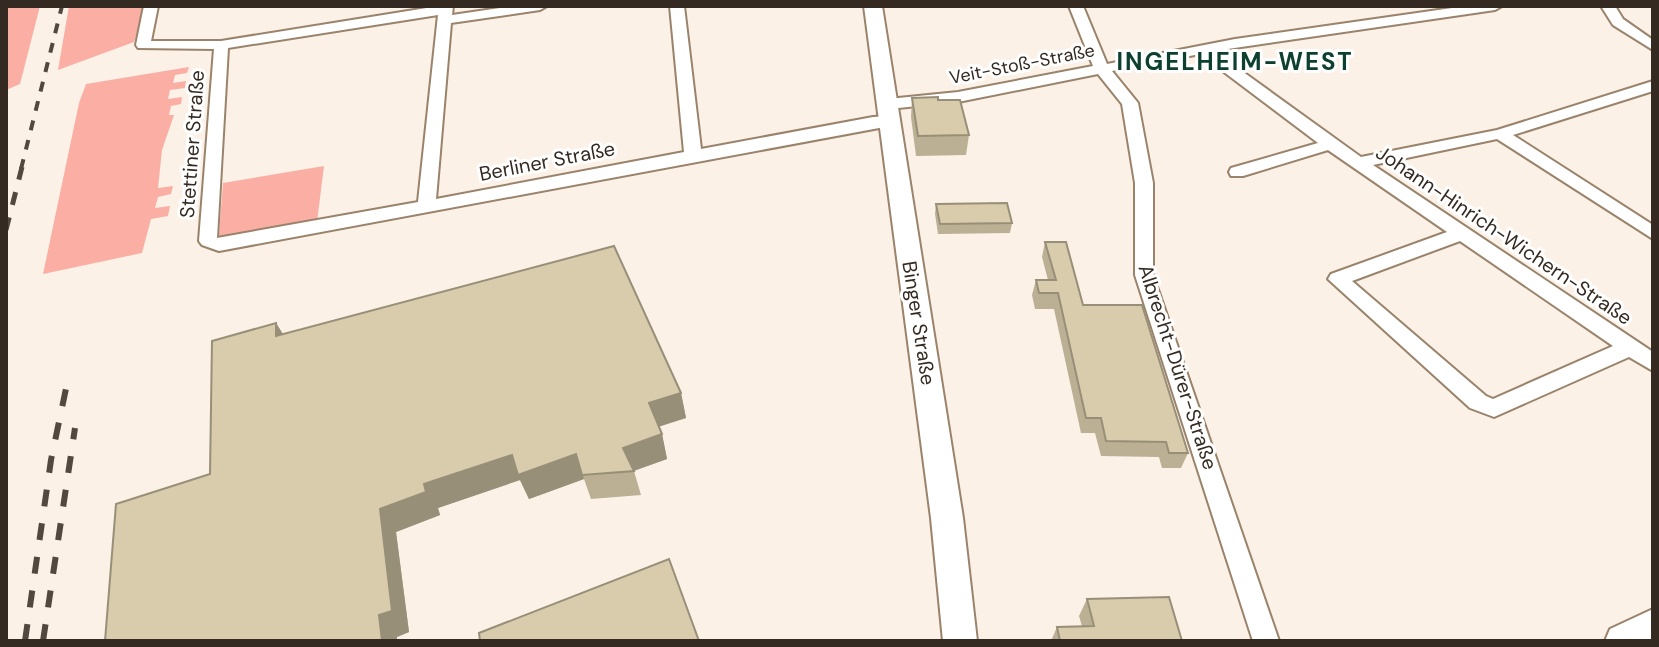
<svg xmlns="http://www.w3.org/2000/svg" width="1659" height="647" font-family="'DM Sans',sans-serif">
<rect width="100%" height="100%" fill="#fbf1e7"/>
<!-- green -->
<g fill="#faaea4">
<polygon points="6,6 40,6 20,84 6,90"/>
<polygon points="69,6 145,6 134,42 58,70"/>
<polygon points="189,67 187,73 175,75 173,83 186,81 185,88 170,90 168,99 182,97 181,104 171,106 169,115 174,115 162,150 158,188 173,186 171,194 158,197 155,208 170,206 168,216 151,219 142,253 43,274 79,103 86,84"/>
<polygon points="324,166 317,222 226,238 219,235 223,183"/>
</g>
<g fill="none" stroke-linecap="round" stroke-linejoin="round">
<!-- street casing -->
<g stroke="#9a836b" stroke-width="4">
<g id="street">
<path d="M144,6H158L151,41H221L439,6H453L452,15L513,6H547L540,10L451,23L436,199L684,152L670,6H684L701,149L873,117L890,116L898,121L890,126L219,251L202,245L199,241L214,49L138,48L136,45ZM438,15L418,202L217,238L228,48Z"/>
<path d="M1069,6H1083L1107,64L1235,39L1466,6H1502L1495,10L1214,51L1361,157L1497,130L1653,81V91L1513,135L1653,225V239L1497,139L1373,165L1638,342L1653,352V371L1629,357L1494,417L1470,408L1328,279L1331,274L1447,232L1328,150L1243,176H1231L1229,172L1231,168L1318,143L1200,54L1112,71L1138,103L1153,183V275L1279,641H1253L1135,275V183L1122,104L1098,74L958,102L888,109L880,104L888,99L958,92L1093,66ZM1460,241L1613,346L1493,399L1486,396L1352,281Z"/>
<polygon points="1601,6 1615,6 1623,19 1653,40 1653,50 1613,25"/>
</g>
</g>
<!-- secondary casing -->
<g stroke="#9a836b" stroke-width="4">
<g id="secondary">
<polygon points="864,6 882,6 963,518 977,641 943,641 931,518"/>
<polygon points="1653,609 1653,641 1605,641 1610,629"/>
</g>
</g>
<!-- street -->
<use href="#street" fill="#fff" fill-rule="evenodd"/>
<!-- secondary -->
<use href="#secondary" fill="#fff" fill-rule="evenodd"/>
<!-- rail-far2 -->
<polyline stroke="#52483f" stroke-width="4" stroke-dasharray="10 10" stroke-linecap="butt" points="21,169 62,6"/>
<!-- rail-far1 -->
<polyline stroke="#52483f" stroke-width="5" stroke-dasharray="13 13" stroke-linecap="butt" points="6,230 22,167"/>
<!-- rail -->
<g stroke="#52483f" stroke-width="6" stroke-dasharray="17 17" stroke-linecap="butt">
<polyline points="25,641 51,460 68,379"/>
<polyline points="43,641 75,428"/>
</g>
</g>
<!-- wall -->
<g fill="#bbaf94">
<polygon points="912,98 938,100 969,135 966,155 916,156 911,117"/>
<polygon points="936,204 1012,223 1010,233 938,234 935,214"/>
<polygon points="1045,242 1083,305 1188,453 1181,468 1162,468 1159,457 1101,456 1095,433 1081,433 1054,309 1035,309 1032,295 1036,280 1048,280 1042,257"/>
<polygon points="276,323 283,334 681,393 686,418 658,426 662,434 667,459 634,471 641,495 591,499 584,479 529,499 520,480 438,508 440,515 396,532 409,632 397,637 210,474"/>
<polygon points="1087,599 1182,641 1051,641 1057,627 1082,626 1079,616"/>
</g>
<!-- shaded-wall -->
<g fill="#988f78">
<polygon points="276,323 292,349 276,336"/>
<polygon points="681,393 686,418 655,428 649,403"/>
<polygon points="662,434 667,459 633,471 623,448"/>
<polygon points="576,454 584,479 529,499 520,480 438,508 440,515 396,532 409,632 397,637 397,641 382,641 379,615 380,509 424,484 512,455"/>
</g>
<!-- building -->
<g fill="#d9ccac" stroke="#988f78" stroke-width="2">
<polygon points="938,97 938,100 960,100 969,135 918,136 912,98"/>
<polygon points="1007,203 1012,223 940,224 936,204"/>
<polygon points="1045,242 1066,242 1083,305 1142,305 1188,453 1169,453 1166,442 1106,441 1101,418 1086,418 1058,293 1039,293 1036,280 1056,280"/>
<polygon points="614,246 681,393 649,403 662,434 623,448 634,471 582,475 576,454 518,475 512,455 424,484 426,492 380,509 392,611 379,615 382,641 105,641 116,504 210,474 212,341 276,323 276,336"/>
<polygon points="669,559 699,641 480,641 479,633"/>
<polygon points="1169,597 1182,641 1060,641 1057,627 1094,626 1087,599"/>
</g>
<g text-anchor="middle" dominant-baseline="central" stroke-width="6" stroke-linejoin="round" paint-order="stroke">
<!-- far-street labels -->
<g font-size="18" fill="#342a21" stroke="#fff">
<text transform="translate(1022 64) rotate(-11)">Veit-Stoß-Straße</text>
</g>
<!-- street labels -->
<g font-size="20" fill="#342a21" stroke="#fff">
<text transform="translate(192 144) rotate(-86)">Stettiner Straße</text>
<text transform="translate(547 161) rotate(-11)">Berliner Straße</text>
<text transform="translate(1504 235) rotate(34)">Johann-Hinrich-Wichern-Straße</text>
<text transform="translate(919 323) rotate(81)">Binger Straße</text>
<text transform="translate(1178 367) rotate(72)">Albrecht-Dürer-Straße</text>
</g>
<!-- far-district labels -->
<g font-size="24" font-weight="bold" letter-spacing="2" fill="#0e4030" stroke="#fff">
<text x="1235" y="61">INGELHEIM-WEST</text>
</g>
</g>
<!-- border -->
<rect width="1659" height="647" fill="none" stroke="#342a21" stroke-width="16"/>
</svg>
